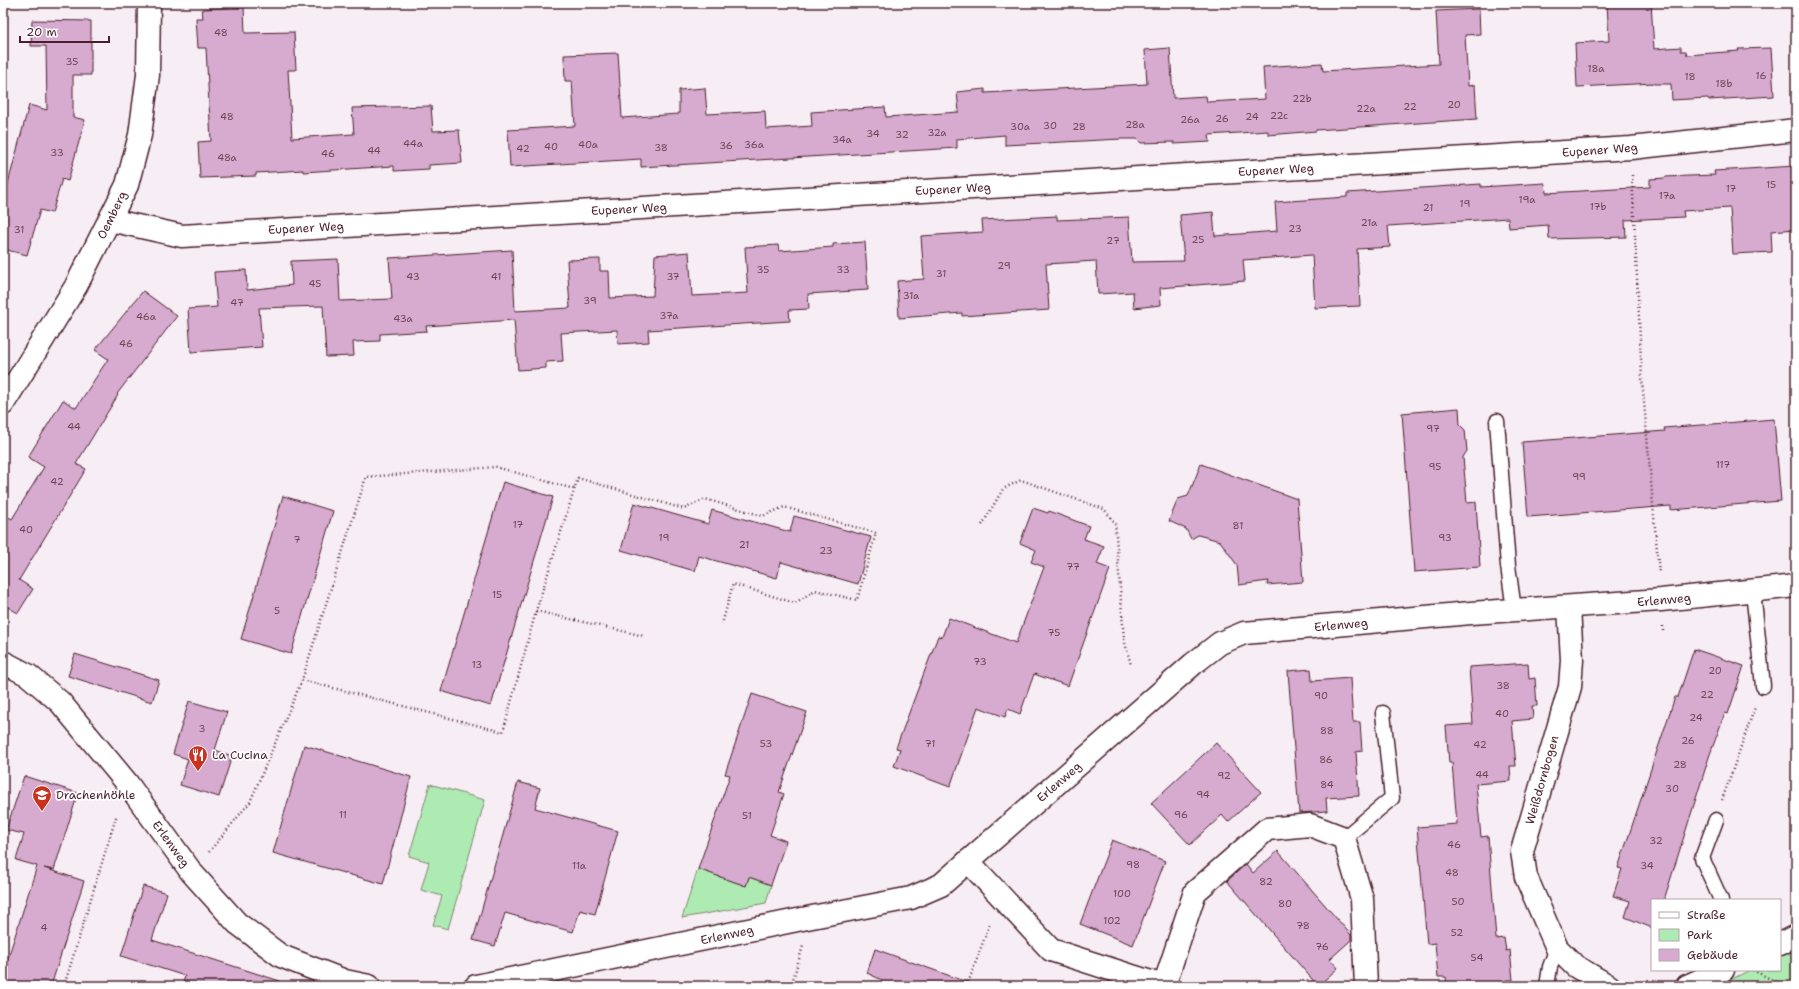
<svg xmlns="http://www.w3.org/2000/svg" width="1799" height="989" font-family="'Shantell Sans',sans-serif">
<rect width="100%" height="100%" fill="#f7eef5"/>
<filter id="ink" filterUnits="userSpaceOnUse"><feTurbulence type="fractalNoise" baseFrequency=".025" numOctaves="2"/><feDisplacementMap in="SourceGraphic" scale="8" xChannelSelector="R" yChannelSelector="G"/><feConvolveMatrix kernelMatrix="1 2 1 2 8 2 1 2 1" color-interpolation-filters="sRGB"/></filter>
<g filter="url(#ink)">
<!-- green -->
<g fill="#aeebb2" stroke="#7c856e">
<polygon points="430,784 485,800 448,929 433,925 442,896 421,890 429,862 409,856"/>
<polygon points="698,869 746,886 749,877 771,885 766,903 682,918"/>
<polygon points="1796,948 1796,986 1733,986 1730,980 1750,970 1780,970 1780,955"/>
</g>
<!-- building -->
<g fill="#d6abcf" stroke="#4a1f2b">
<polygon points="1607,3 1651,3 1654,49 1681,47 1681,51 1686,51 1687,55 1739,51 1738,49 1771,48 1774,96 1709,100 1708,98 1672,100 1671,84 1654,84 1654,83 1577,87 1575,43 1609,41"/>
<polygon points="244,7 245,33 294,32 296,70 288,70 292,138 354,134 352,108 431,106 433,131 459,130 462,163 429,165 429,169 394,171 394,166 303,172 303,170 256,173 256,176 200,178 198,142 211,141 206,48 198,48 196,18 203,18 202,9"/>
<polygon points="1479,9 1480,34 1465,35 1468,86 1475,85 1477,119 1316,130 1316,131 1268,135 1268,131 1209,135 1210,142 1174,144 1174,142 1141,143 1137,139 1121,139 1005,145 1005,135 957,139 957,148 641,167 641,159 510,167 508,130 575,126 572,81 565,81 564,55 618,53 622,118 679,114 679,90 705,88 707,114 765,111 766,129 812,126 811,112 885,107 886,117 959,112 957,92 985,89 985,93 1147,84 1145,50 1170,48 1173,98 1206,96 1207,102 1265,99 1263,67 1322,63 1323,71 1439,64 1436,11"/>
<polygon points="32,20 91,21 91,75 73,75 73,117 85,120 68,181 62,179 52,213 40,210 27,255 3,249 3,202 29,105 47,110 46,46 31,46"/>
<polygon points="1796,166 1796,229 1771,231 1772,252 1733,254 1730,208 1683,211 1684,217 1625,220 1626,237 1549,239 1548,225 1509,228 1508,218 1388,226 1390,247 1357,249 1360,306 1315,308 1312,255 1243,260 1245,281 1160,288 1161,305 1134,308 1133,292 1098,294 1096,261 1046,264 1049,310 962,316 962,313 899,318 897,281 924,279 921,236 983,232 982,220 1057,216 1057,220 1129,217 1132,262 1184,261 1180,215 1213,212 1215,236 1277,231 1275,202 1347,197 1347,193 1481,184 1481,187 1545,183 1546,193 1650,187 1650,179 1665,178 1665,177 1715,175 1714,171"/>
<polygon points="865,242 868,290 808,294 809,309 789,310 790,321 648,330 649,342 618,344 617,330 561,333 563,361 546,362 546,368 518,370 514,320 426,326 427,331 380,334 380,341 353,342 354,356 326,357 323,306 259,308 262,347 191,352 188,309 217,307 214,272 246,270 247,290 292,285 291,261 338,259 340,301 392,299 389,258 512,250 515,311 570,308 567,260 600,259 600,271 609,271 610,298 653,296 655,255 689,252 692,296 748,293 745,247 778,245 779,251 833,247 833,244"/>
<polygon points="143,291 177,316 117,394 118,395 76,464 86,469 19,580 33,589 18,613 4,605 3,607 3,514 12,519 44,467 28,457 63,400 76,408 108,359 95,350"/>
<polygon points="1459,408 1460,425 1465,430 1467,451 1463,457 1467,503 1476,502 1480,567 1414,572 1402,413"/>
<polygon points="1774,419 1781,501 1671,510 1671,506 1528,517 1522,442 1665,431 1664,428"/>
<polygon points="1201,464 1297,499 1303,582 1267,585 1268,581 1239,585 1237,565 1220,541 1198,535 1191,539 1186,529 1169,521 1178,499 1188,496"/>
<polygon points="503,482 553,497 491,706 441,691"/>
<polygon points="283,496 333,511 291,654 241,639"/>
<polygon points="634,503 708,524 712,510 790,532 794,516 871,537 858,584 781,562 777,578 699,556 695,571 621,550"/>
<polygon points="1033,508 1048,513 1049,511 1089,526 1084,539 1104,546 1097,564 1110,569 1068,686 1034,674 1020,714 1008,709 1005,717 978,707 950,787 894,766 900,749 896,748 916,694 938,636 942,637 949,618 1016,643 1044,567 1031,562 1036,550 1020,543"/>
<polygon points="1694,649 1744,666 1728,714 1725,713 1709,757 1664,900 1652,900 1652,928 1625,917 1630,901 1613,896 1622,869 1618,868 1675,697 1678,697"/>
<polygon points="75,654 159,680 152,702 68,676"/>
<polygon points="1528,663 1529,679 1535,678 1537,706 1532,706 1533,719 1512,721 1516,766 1510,766 1511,781 1476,784 1481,837 1488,836 1496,939 1504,938 1506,951 1510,950 1513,980 1506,980 1506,986 1447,986 1446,977 1438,977 1435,943 1427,944 1417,827 1457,824 1452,763 1449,763 1446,726 1473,724 1469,667"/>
<polygon points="1311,669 1312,681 1350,678 1353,722 1360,722 1362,751 1356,752 1359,796 1326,798 1327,811 1299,813 1288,671"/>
<polygon points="752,694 807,712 779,792 784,794 770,835 786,841 771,885 749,877 746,886 698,869 730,775 725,774"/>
<polygon points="189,701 227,712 215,750 232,756 219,797 180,785 188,759 173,754"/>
<polygon points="1216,743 1261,792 1228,822 1222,815 1190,845 1151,803"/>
<polygon points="304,745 411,777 383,884 273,853"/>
<polygon points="24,776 78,793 54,870 44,868 84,881 51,986 3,986 3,974 37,866 16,860 24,834 6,830"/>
<polygon points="518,782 540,788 535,808 618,831 595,914 580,910 573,932 505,913 495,946 473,940"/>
<polygon points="1112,840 1165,861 1133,945 1080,924"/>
<polygon points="1278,851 1351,935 1351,940 1330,959 1338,968 1318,986 1227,881 1246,864 1253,873"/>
<polygon points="143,886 167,893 152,940 280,981 279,986 182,986 185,976 121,956"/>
<polygon points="875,949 970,983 969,986 879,986 882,980 867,973"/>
</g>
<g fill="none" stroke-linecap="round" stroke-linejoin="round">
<!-- lane casing -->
<g stroke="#4a1f2b" stroke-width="17">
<g id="lane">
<polyline points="1497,421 1508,566 1514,610"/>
<polyline points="1753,591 1763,686"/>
<polyline points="1716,820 1702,858 1721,900"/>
<polyline points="1344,838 1392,798 1383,713"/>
<polyline points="1547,986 1550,967 1557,948"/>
</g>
</g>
<!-- street casing -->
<g stroke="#4a1f2b" stroke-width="25">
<g id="street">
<polyline points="110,220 182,236 1631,148 1796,130"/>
<polyline points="1569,607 1572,660 1570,687 1522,851 1526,877 1557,948 1575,966 1609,986"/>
<polyline points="3,662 28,675 60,702 127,783 192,873 237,923 281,956 345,981 369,986"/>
<polyline points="968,861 1051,950 1163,986"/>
<polyline points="1780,944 1796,936"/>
<polyline points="476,986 812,917 911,898 941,885 1193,664 1220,643 1244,633 1471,613 1661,600 1796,586"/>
<polyline points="1164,986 1195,892 1267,829 1310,825 1344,838 1362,899 1366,986"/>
<polyline points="1687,986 1723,970"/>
</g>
</g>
<!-- secondary casing -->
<g stroke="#4a1f2b" stroke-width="25">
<polyline id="secondary" points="3,404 76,286 127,185 140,135 148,75 149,3"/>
</g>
<!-- path -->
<g stroke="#4a1f2b" stroke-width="2.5" stroke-dasharray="1 3" stroke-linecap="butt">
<polyline points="1632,175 1642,379 1659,573"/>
<polyline points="982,525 1003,489 1021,480 1104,509 1115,523 1124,639 1131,665"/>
<polyline points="536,611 644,636"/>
<polyline points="1663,626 1663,634"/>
<polyline points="302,680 503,732 536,611 578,478 684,509 705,499 763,516 784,507 876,533 857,600 815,590 795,603 733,584 722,624"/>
<polyline points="1722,800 1755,707"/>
<polyline points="209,852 250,802 302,680 366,477 496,467 574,489"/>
<polyline points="1753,970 1784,986"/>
<polyline points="64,986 117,814"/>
<polyline points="791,986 803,946"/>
<polyline points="967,986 990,923"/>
</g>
<!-- lane -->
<use href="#lane" stroke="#fff" stroke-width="14"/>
<!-- street -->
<use href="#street" stroke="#fff" stroke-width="22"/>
<!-- secondary -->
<use href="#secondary" stroke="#fff" stroke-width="22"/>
</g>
</g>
<!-- icons -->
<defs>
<g id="restaurant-pin" transform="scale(1)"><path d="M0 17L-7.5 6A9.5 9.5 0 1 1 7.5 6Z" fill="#c8321e" stroke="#fff"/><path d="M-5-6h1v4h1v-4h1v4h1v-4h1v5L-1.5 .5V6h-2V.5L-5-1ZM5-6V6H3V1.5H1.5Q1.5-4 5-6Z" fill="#fff"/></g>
<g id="school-pin" transform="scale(1)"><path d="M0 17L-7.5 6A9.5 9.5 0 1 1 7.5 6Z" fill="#c8321e" stroke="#fff"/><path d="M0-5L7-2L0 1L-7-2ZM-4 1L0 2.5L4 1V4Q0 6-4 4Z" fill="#fff"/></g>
</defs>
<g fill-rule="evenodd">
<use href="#restaurant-pin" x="198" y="755"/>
<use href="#school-pin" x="42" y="795"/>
</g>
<g text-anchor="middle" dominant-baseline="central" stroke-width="3.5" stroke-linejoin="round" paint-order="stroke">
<!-- number labels -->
<g font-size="10" fill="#6d4254">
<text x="221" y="32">48</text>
<text x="72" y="61">35</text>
<text x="1596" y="68">18a</text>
<text x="1761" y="75">16</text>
<text x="1690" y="76">18</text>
<text x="1724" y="83">18b</text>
<text x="1302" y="98">22b</text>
<text x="1454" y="104">20</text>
<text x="1410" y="106">22</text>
<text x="1366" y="108">22a</text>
<text x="1279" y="115">22c</text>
<text x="227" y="116">48</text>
<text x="1252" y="116">24</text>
<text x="1222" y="118">26</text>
<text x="1190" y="119">26a</text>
<text x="1135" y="124">28a</text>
<text x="1050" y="125">30</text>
<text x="1020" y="126">30a</text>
<text x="1079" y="126">28</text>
<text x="937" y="132">32a</text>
<text x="873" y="133">34</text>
<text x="902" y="134">32</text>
<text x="842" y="139">34a</text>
<text x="413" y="143">44a</text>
<text x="588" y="144">40a</text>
<text x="754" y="144">36a</text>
<text x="726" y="145">36</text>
<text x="551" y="146">40</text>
<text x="661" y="147">38</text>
<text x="523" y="148">42</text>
<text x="374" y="150">44</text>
<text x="57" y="152">33</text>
<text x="328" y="153">46</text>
<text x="227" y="157">48a</text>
<text x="1771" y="184">15</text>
<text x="1731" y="188">17</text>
<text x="1667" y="195">17a</text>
<text x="1527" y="199">19a</text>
<text x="1465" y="203">19</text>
<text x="1598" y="206">17b</text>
<text x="1428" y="207">21</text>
<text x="1369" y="222">21a</text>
<text x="1295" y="228">23</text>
<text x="19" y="229">31</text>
<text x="1198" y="239">25</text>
<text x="1113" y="240">27</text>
<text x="1004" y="265">29</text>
<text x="763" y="269">35</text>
<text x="843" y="269">33</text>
<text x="941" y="273">31</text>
<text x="413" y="276">43</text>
<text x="496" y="276">41</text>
<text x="673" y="276">37</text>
<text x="315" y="283">45</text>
<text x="911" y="295">31a</text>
<text x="590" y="300">39</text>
<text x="237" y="302">47</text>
<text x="669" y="315">37a</text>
<text x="146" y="316">46a</text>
<text x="403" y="318">43a</text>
<text x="126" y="343">46</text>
<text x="74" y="426">44</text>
<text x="1433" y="428">97</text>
<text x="1723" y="464">117</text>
<text x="1435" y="466">95</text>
<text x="1579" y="476">99</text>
<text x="57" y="481">42</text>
<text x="518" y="524">17</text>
<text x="1238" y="525">81</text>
<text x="26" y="529">40</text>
<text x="664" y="537">19</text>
<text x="1445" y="537">93</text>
<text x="297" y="539">7</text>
<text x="744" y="544">21</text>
<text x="826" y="550">23</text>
<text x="1073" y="566">77</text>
<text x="497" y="594">15</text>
<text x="277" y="610">5</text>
<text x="1054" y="632">75</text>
<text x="980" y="661">73</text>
<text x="477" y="664">13</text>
<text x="1715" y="670">20</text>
<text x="1503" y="685">38</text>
<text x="1707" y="694">22</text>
<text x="1321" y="695">90</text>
<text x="1502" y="713">40</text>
<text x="1696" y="717">24</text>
<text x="202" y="728">3</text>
<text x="1327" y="730">88</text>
<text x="1688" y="740">26</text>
<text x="766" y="743">53</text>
<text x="930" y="743">71</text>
<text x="1480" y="744">42</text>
<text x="1326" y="759">86</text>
<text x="1680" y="764">28</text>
<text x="1482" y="774">44</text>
<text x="1224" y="775">92</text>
<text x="1327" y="784">84</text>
<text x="1672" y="788">30</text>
<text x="1203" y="794">94</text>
<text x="343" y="814">11</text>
<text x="1181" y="814">96</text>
<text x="747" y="815">51</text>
<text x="1656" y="840">32</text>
<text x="1454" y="844">46</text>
<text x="1133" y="864">98</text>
<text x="579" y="865">11a</text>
<text x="1647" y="865">34</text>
<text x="1452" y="872">48</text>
<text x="1266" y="881">82</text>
<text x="1122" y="893">100</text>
<text x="1458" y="901">50</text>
<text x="1285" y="903">80</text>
<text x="1112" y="920">102</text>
<text x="1303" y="925">78</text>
<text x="44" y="927">4</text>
<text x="1457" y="932">52</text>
<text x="1322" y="946">76</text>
<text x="1477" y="957">54</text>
</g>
<!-- street labels -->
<g font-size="12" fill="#4a1f2b" stroke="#fff">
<text transform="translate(1600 150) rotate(-4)">Eupener Weg</text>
<text transform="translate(1276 170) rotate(-3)">Eupener Weg</text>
<text transform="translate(953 189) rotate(-3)">Eupener Weg</text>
<text transform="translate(629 209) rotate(-3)">Eupener Weg</text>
<text transform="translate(112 215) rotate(-64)">Oemberg</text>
<text transform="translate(306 228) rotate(-3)">Eupener Weg</text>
<text transform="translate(1664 600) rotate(-5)">Erlenweg</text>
<text transform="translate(1341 625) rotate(-5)">Erlenweg</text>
<text transform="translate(1542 780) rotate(-74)">Weißdornbogen</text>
<text transform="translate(1059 782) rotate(-41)">Erlenweg</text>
<text transform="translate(171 844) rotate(54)">Erlenweg</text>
<text transform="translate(727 935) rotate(-12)">Erlenweg</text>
</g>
<!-- poi labels -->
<g font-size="12" fill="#4a1f2b" stroke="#fff" text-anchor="start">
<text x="212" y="755">La Cucina</text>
<text x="56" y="795">Drachenhöhle</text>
</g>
</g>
<!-- margin -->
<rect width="1799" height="989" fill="none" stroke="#fff" stroke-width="16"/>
<rect x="8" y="8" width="1783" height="973" fill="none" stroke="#4a1f2b" stroke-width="1.5" filter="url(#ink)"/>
<!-- legend -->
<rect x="1651" y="899" width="130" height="72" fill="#ffffff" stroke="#b7a5aa"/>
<rect x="1659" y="912" width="20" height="6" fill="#ffffff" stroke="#b7a5aa"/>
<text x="1687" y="919" font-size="12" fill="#4a1f2b">Straße</text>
<rect x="1659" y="929" width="20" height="12" fill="#aeebb2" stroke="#b7a5aa"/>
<text x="1687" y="939" font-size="12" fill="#4a1f2b">Park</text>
<rect x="1659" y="949" width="20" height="12" fill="#d6abcf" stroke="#b7a5aa"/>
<text x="1687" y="959" font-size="12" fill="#4a1f2b">Gebäude</text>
<!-- scale -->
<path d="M20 36v6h89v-6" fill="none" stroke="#4a1f2b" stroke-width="2"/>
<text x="26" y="36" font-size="12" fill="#4a1f2b" stroke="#ffffff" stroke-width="3" paint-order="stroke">20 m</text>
</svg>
